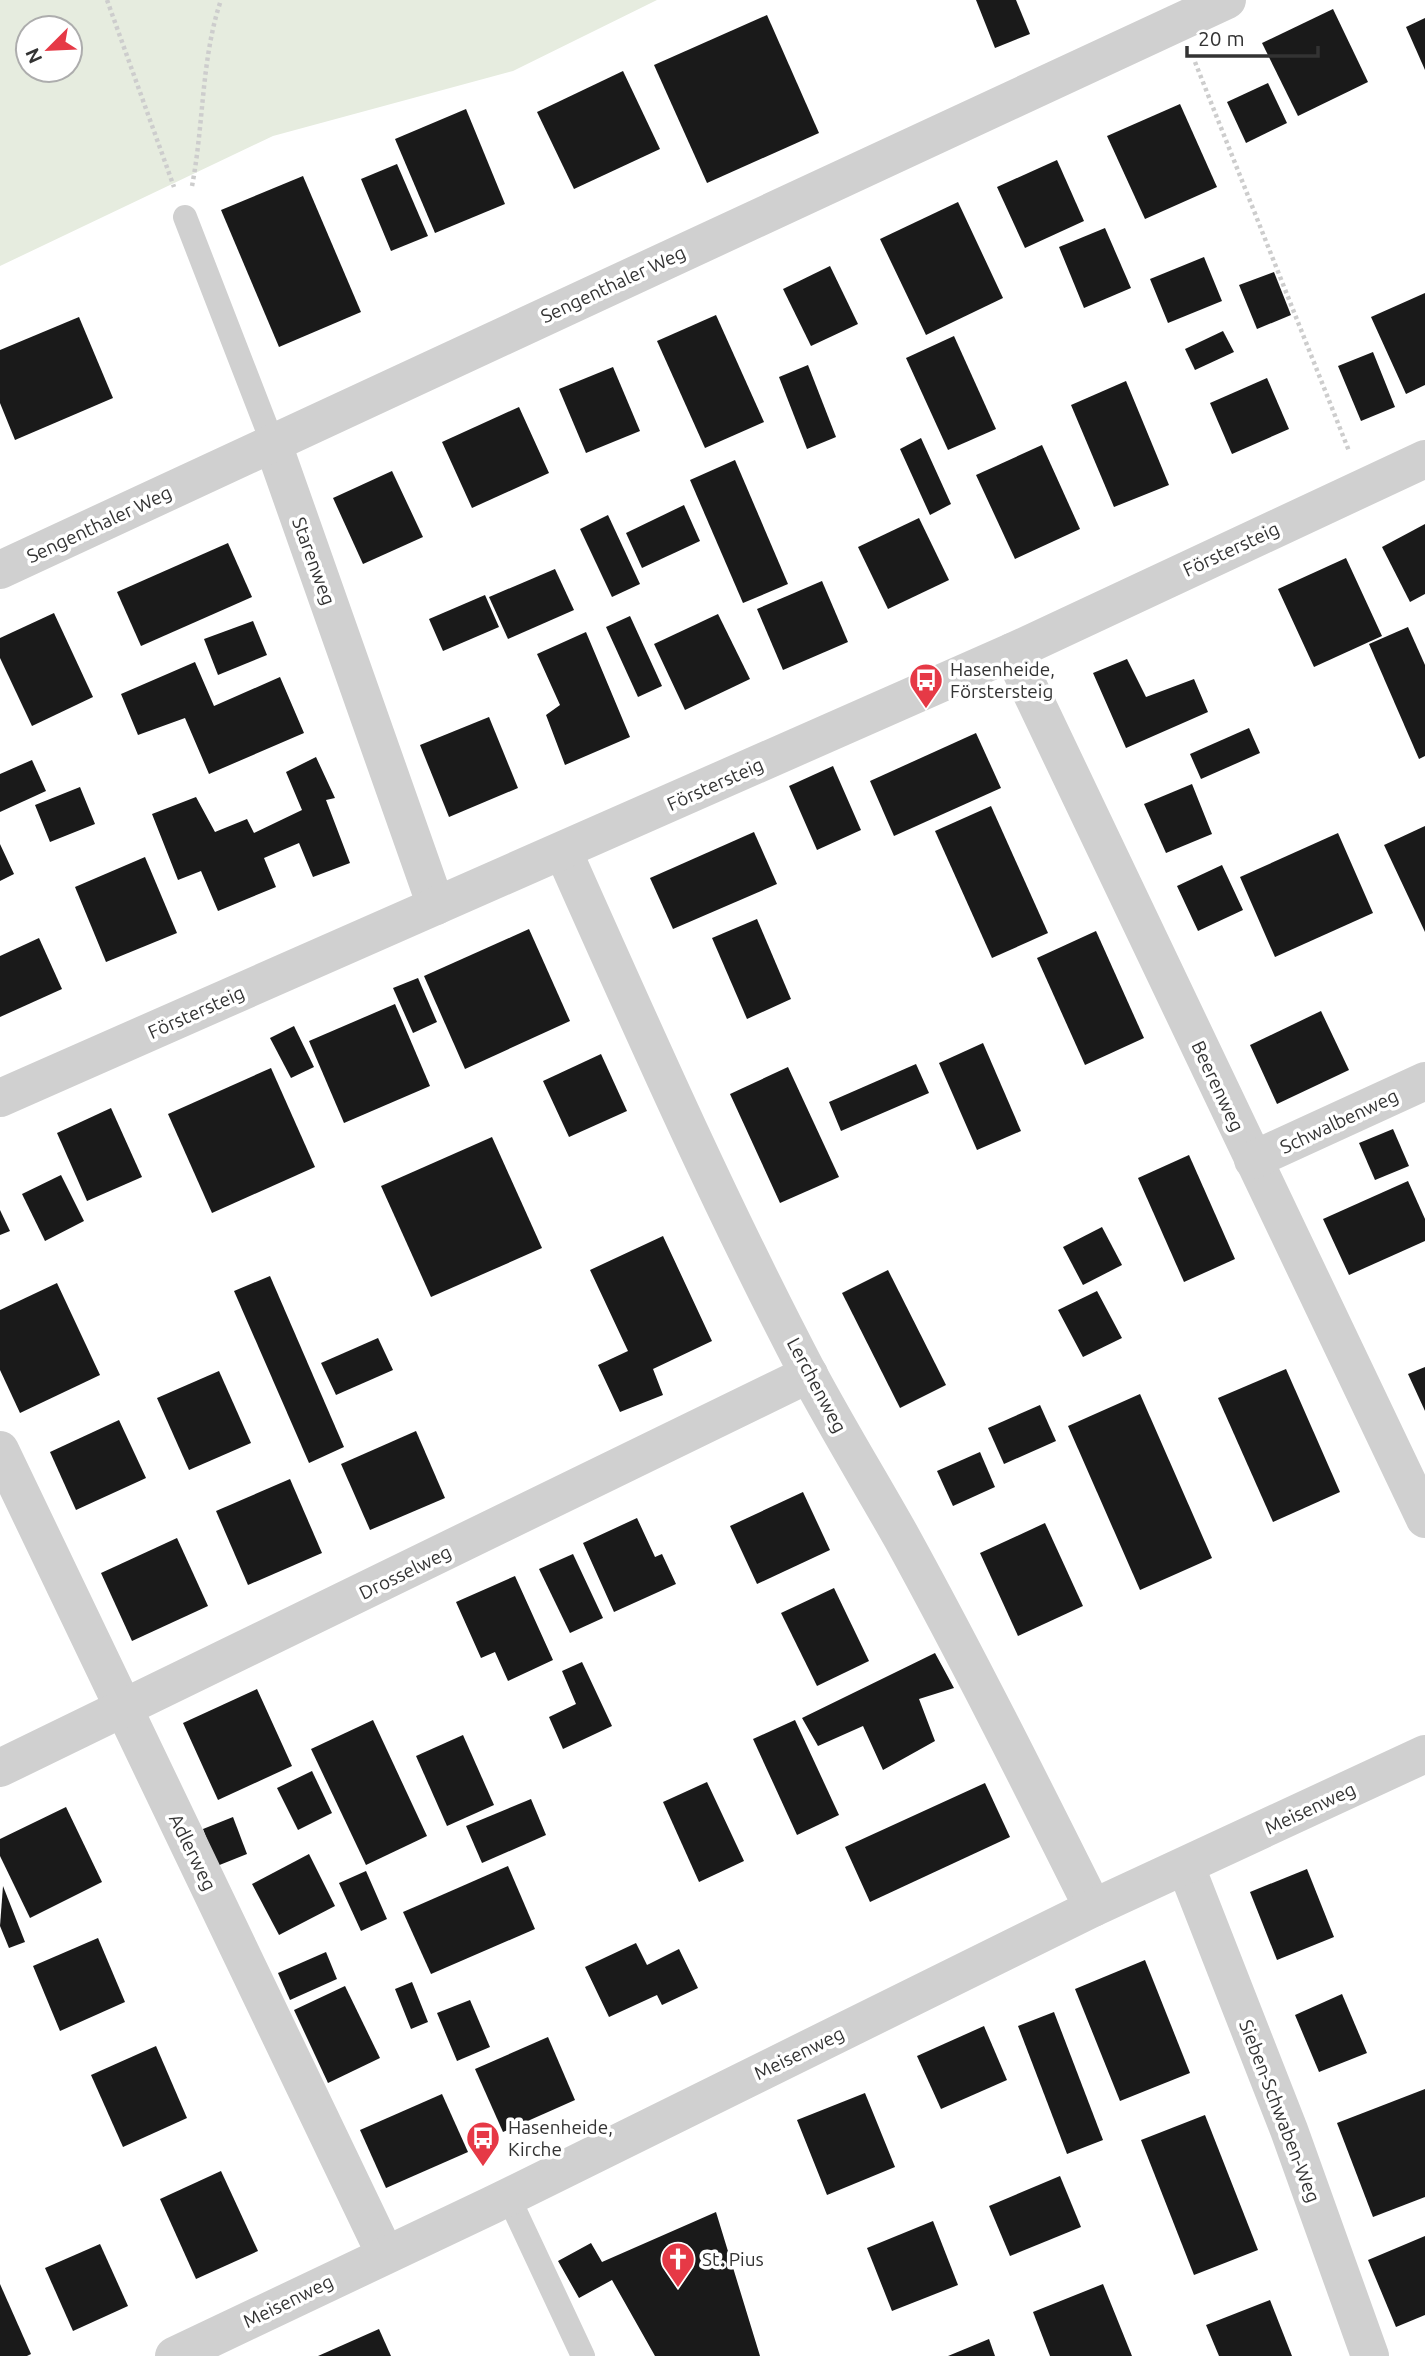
<svg xmlns="http://www.w3.org/2000/svg" width="1425" height="2356" font-family="Ubuntu,sans-serif">
<rect width="100%" height="100%" fill="#fff"/>
<!-- green -->
<path fill="#e6ecdf" fill-rule="evenodd" d="M0,0H657L513,71L273,136L0,266ZM28,28H70V70H28Z"/>
<!-- building -->
<g fill="#1a1a1a">
<polygon points="976,0 1016,0 1030,34 995,48"/>
<polygon points="1333,9 1368,82 1298,116 1262,43"/>
<polygon points="767,15 819,133 707,183 654,65"/>
<polygon points="1425,18 1425,70 1406,27"/>
<polygon points="623,71 660,149 574,189 537,112"/>
<polygon points="1268,83 1287,123 1246,143 1227,102"/>
<polygon points="1180,104 1217,187 1145,219 1107,136"/>
<polygon points="466,109 505,204 435,233 395,139"/>
<polygon points="1057,160 1084,221 1025,248 997,187"/>
<polygon points="397,164 428,236 391,251 361,179"/>
<polygon points="303,176 361,312 279,347 221,210"/>
<polygon points="958,202 1003,298 926,335 880,239"/>
<polygon points="1105,228 1131,288 1084,308 1059,247"/>
<polygon points="1204,257 1222,301 1168,323 1150,279"/>
<polygon points="830,266 858,324 811,346 783,289"/>
<polygon points="1274,272 1291,315 1257,329 1239,285"/>
<polygon points="1425,293 1425,385 1406,394 1371,317"/>
<polygon points="716,315 764,422 705,448 657,341"/>
<polygon points="79,317 113,398 15,440 0,403 0,350"/>
<polygon points="1223,331 1234,352 1195,370 1185,349"/>
<polygon points="954,336 996,429 948,450 906,358"/>
<polygon points="1373,352 1395,407 1361,421 1338,366"/>
<polygon points="808,365 836,437 807,449 779,377"/>
<polygon points="613,367 640,431 586,453 559,389"/>
<polygon points="1267,378 1289,429 1232,454 1210,403"/>
<polygon points="1126,381 1169,485 1114,507 1071,405"/>
<polygon points="519,407 549,473 472,508 442,442"/>
<polygon points="921,438 951,504 930,515 900,449"/>
<polygon points="1042,445 1080,529 1015,559 976,475"/>
<polygon points="735,460 788,584 743,603 690,480"/>
<polygon points="392,471 423,537 363,564 333,498"/>
<polygon points="684,505 700,541 642,568 626,533"/>
<polygon points="608,515 640,584 612,597 580,529"/>
<polygon points="919,518 949,580 888,609 858,547"/>
<polygon points="1425,524 1425,594 1410,602 1382,547"/>
<polygon points="228,543 252,597 141,646 117,592"/>
<polygon points="1346,558 1382,636 1314,667 1278,589"/>
<polygon points="555,569 574,610 508,639 489,597"/>
<polygon points="822,581 848,642 783,670 757,609"/>
<polygon points="485,595 499,627 443,651 429,619"/>
<polygon points="54,613 93,697 32,726 0,658 0,638"/>
<polygon points="718,614 750,679 685,710 654,644"/>
<polygon points="630,616 662,686 638,697 606,627"/>
<polygon points="253,621 267,655 218,675 204,639"/>
<polygon points="1408,627 1425,665 1425,756 1419,759 1369,644"/>
<polygon points="586,632 630,737 565,765 546,715 560,705 537,654"/>
<polygon points="1127,659 1146,697 1194,679 1208,712 1126,748 1093,673"/>
<polygon points="195,662 214,706 280,677 304,733 209,774 185,718 138,735 121,694"/>
<polygon points="489,717 518,788 449,817 420,745"/>
<polygon points="1249,728 1260,753 1201,779 1190,754"/>
<polygon points="976,733 1001,788 894,836 870,781"/>
<polygon points="316,757 335,798 326,800 350,863 313,877 299,843 264,858 276,887 218,911 201,871 178,880 152,814 196,797 215,832 247,819 254,833 302,810 286,772"/>
<polygon points="32,760 46,791 0,812 0,774"/>
<polygon points="833,766 861,830 817,850 789,786"/>
<polygon points="1192,784 1212,834 1166,853 1144,804"/>
<polygon points="80,787 95,824 50,842 35,805"/>
<polygon points="991,806 1048,933 992,958 935,831"/>
<polygon points="1425,826 1425,932 1384,845"/>
<polygon points="754,832 777,884 673,929 650,878"/>
<polygon points="1338,833 1373,913 1275,957 1240,877"/>
<polygon points="0,844 14,874 0,881"/>
<polygon points="145,857 177,933 106,962 75,887"/>
<polygon points="1222,865 1243,910 1198,931 1177,886"/>
<polygon points="757,919 791,999 747,1019 712,938"/>
<polygon points="529,929 570,1021 465,1069 424,976"/>
<polygon points="1096,931 1144,1038 1085,1065 1037,958"/>
<polygon points="39,938 62,989 0,1017 0,956"/>
<polygon points="418,978 437,1022 413,1033 393,988"/>
<polygon points="395,1004 430,1086 344,1123 309,1041"/>
<polygon points="1321,1011 1349,1070 1277,1104 1250,1045"/>
<polygon points="294,1026 314,1067 291,1078 270,1038"/>
<polygon points="983,1043 1021,1131 977,1150 939,1063"/>
<polygon points="601,1054 627,1111 569,1137 543,1081"/>
<polygon points="916,1064 929,1093 841,1131 829,1102"/>
<polygon points="788,1067 839,1177 780,1203 730,1094"/>
<polygon points="271,1068 315,1167 212,1213 168,1114"/>
<polygon points="111,1108 142,1177 87,1201 57,1133"/>
<polygon points="1393,1129 1409,1166 1375,1180 1359,1143"/>
<polygon points="492,1137 542,1248 431,1297 381,1186"/>
<polygon points="1189,1155 1235,1259 1184,1282 1138,1178"/>
<polygon points="61,1175 84,1221 45,1241 22,1194"/>
<polygon points="1408,1181 1425,1219 1425,1241 1349,1275 1323,1219"/>
<polygon points="0,1210 10,1231 0,1235"/>
<polygon points="1102,1227 1122,1265 1083,1285 1063,1247"/>
<polygon points="663,1236 712,1341 653,1369 663,1395 620,1412 598,1365 628,1351 590,1270"/>
<polygon points="888,1270 946,1385 900,1408 842,1293"/>
<polygon points="270,1276 344,1447 309,1463 234,1291"/>
<polygon points="57,1283 100,1375 20,1413 0,1370 0,1310"/>
<polygon points="1097,1291 1122,1338 1083,1357 1058,1310"/>
<polygon points="378,1338 393,1370 336,1395 321,1363"/>
<polygon points="1425,1367 1425,1411 1408,1374"/>
<polygon points="1286,1369 1340,1492 1273,1522 1218,1398"/>
<polygon points="219,1371 251,1443 189,1470 157,1398"/>
<polygon points="1140,1394 1212,1558 1140,1590 1068,1426"/>
<polygon points="1040,1405 1056,1441 1004,1464 988,1428"/>
<polygon points="119,1420 146,1478 76,1510 50,1452"/>
<polygon points="416,1431 445,1498 370,1530 341,1464"/>
<polygon points="980,1452 995,1487 953,1506 937,1471"/>
<polygon points="290,1479 322,1553 248,1585 216,1511"/>
<polygon points="803,1492 830,1550 757,1584 730,1526"/>
<polygon points="637,1518 655,1557 662,1554 676,1584 614,1612 583,1543"/>
<polygon points="1045,1523 1083,1606 1018,1636 980,1553"/>
<polygon points="177,1538 208,1606 132,1641 101,1573"/>
<polygon points="573,1554 603,1618 570,1633 539,1569"/>
<polygon points="515,1576 553,1660 508,1681 495,1652 481,1658 456,1602"/>
<polygon points="834,1588 869,1661 817,1686 781,1613"/>
<polygon points="935,1653 954,1688 919,1699 935,1741 883,1770 863,1726 818,1746 802,1718"/>
<polygon points="582,1662 612,1726 563,1749 549,1717 576,1704 562,1671"/>
<polygon points="257,1689 292,1766 218,1800 183,1723"/>
<polygon points="373,1720 427,1836 366,1865 311,1749"/>
<polygon points="795,1720 839,1815 797,1835 753,1739"/>
<polygon points="463,1735 494,1805 447,1826 416,1756"/>
<polygon points="312,1771 332,1813 298,1830 277,1788"/>
<polygon points="707,1782 744,1861 699,1882 663,1802"/>
<polygon points="985,1783 1010,1837 870,1902 845,1847"/>
<polygon points="531,1799 546,1835 482,1863 466,1826"/>
<polygon points="66,1807 102,1882 30,1918 0,1856 0,1839"/>
<polygon points="233,1817 247,1854 217,1866 203,1829"/>
<polygon points="309,1854 335,1906 279,1935 252,1884"/>
<polygon points="508,1866 535,1929 431,1974 403,1912"/>
<polygon points="1307,1869 1334,1937 1277,1960 1250,1892"/>
<polygon points="366,1871 387,1919 361,1931 339,1883"/>
<polygon points="3,1886 25,1942 9,1948 0,1926"/>
<polygon points="98,1938 125,2002 60,2031 33,1966"/>
<polygon points="636,1943 647,1965 679,1949 698,1988 662,2005 657,1995 609,2017 585,1967"/>
<polygon points="326,1952 337,1979 290,2000 278,1973"/>
<polygon points="1145,1960 1190,2073 1120,2101 1075,1989"/>
<polygon points="412,1982 428,2022 411,2029 395,1989"/>
<polygon points="345,1986 380,2058 328,2083 294,2010"/>
<polygon points="1342,1994 1367,2053 1319,2072 1295,2015"/>
<polygon points="470,2000 490,2047 457,2061 437,2013"/>
<polygon points="1054,2012 1103,2140 1067,2154 1018,2026"/>
<polygon points="984,2026 1007,2080 941,2109 917,2056"/>
<polygon points="548,2037 575,2100 503,2132 475,2069"/>
<polygon points="156,2046 187,2118 123,2147 91,2075"/>
<polygon points="1425,2089 1425,2197 1373,2217 1337,2123"/>
<polygon points="865,2093 895,2167 827,2195 797,2120"/>
<polygon points="442,2094 468,2152 386,2188 360,2130"/>
<polygon points="1205,2115 1258,2250 1194,2275 1141,2140"/>
<polygon points="221,2171 258,2251 196,2279 160,2199"/>
<polygon points="1060,2176 1081,2227 1010,2256 989,2206"/>
<polygon points="716,2212 760,2356 655,2356 612,2280 579,2298 558,2261 591,2243 602,2262"/>
<polygon points="933,2221 958,2285 892,2311 867,2248"/>
<polygon points="1425,2236 1425,2315 1396,2327 1368,2260"/>
<polygon points="100,2244 128,2306 73,2331 45,2268"/>
<polygon points="0,2284 31,2354 27,2356 0,2356"/>
<polygon points="1103,2284 1132,2356 1050,2356 1033,2312"/>
<polygon points="1270,2300 1292,2356 1219,2356 1206,2325"/>
<polygon points="379,2329 391,2356 318,2356"/>
<polygon points="989,2339 995,2356 948,2356"/>
</g>
<g fill="none" stroke-linecap="round" stroke-linejoin="round">
<!-- path -->
<g stroke="#cdcdcd" stroke-width="4.5" stroke-dasharray="3.5 3.5" stroke-linecap="butt">
<polyline points="107,0 174,187"/>
<polyline points="1195,62 1349,451"/>
<path d="M192,186C204,124 201,59 221,0"/>
</g>
<!-- lane -->
<g stroke="#d0d0d0" stroke-width="24">
<polyline points="185,217 273,444"/>
<polyline points="508,2196 583,2356"/>
</g>
<!-- street -->
<g stroke="#d0d0d0" stroke-width="38">
<polyline points="273,444 436,906"/>
<polyline points="0,570 1227,0"/>
<polyline points="1012,652 1425,1519"/>
<path d="M563,851C641,1026 719,1203 808,1373C838,1429 871,1483 902,1538C969,1660 1031,1784 1093,1908"/>
<polyline points="0,1098 1012,652 1425,459"/>
<polyline points="1253,1160 1425,1081"/>
<polyline points="0,1450 385,2254"/>
<polyline points="0,1768 809,1374"/>
<polyline points="1186,1867 1289,2130 1370,2356"/>
<polyline points="174,2356 492,2205 1093,1908 1425,1754"/>
</g>
</g>
<!-- icons -->
<defs>
<g id="bus-pin" transform="scale(1.75)"><path d="M0 17L-7.5 6A9.5 9.5 0 1 1 7.5 6Z" fill="#e63946" stroke="#fff"/><path d="M-5-6H5V4H4V6H2V4H-2V6H-4V4H-5ZM-3.5-4V0h7V-4ZM-3.5 1.2v1.5H-2V1.2ZM2 1.2v1.5H3.5V1.2Z" fill="#fff"/></g>
<g id="church-pin" transform="scale(1.75)"><path d="M0 17L-7.5 6A9.5 9.5 0 1 1 7.5 6Z" fill="#e63946" stroke="#fff"/><path d="M-1.2-6h2.4v3.5h3.3v2.4h-3.3V6h-2.4V-.1h-3.3v-2.4h3.3Z" fill="#fff"/></g>
</defs>
<g fill-rule="evenodd">
<use href="#bus-pin" x="926" y="680"/>
<use href="#bus-pin" x="483" y="2138"/>
<use href="#church-pin" x="678" y="2259"/>
</g>
<g text-anchor="middle" dominant-baseline="central" stroke-width="7" stroke-linejoin="round" paint-order="stroke">
<!-- street labels -->
<g font-size="19" fill="#333" stroke="#fff">
<text transform="translate(613 284) rotate(-25)">Sengenthaler Weg</text>
<text transform="translate(99 524) rotate(-25)">Sengenthaler Weg</text>
<text transform="translate(1231 549) rotate(-25)">Förstersteig</text>
<text transform="translate(314 561) rotate(70)">Starenweg</text>
<text transform="translate(715 784) rotate(-24)">Förstersteig</text>
<text transform="translate(196 1012) rotate(-24)">Förstersteig</text>
<text transform="translate(1218 1086) rotate(65)">Beerenweg</text>
<text transform="translate(1339 1121) rotate(-25)">Schwalbenweg</text>
<text transform="translate(817 1385) rotate(62)">Lerchenweg</text>
<text transform="translate(405 1572) rotate(-26)">Drosselweg</text>
<text transform="translate(1310 1808) rotate(-25)">Meisenweg</text>
<text transform="translate(193 1852) rotate(64)">Adlerweg</text>
<text transform="translate(799 2053) rotate(-26)">Meisenweg</text>
<text transform="translate(1280 2111) rotate(69)">Sieben-Schwaben-Weg</text>
<text transform="translate(288 2301) rotate(-26)">Meisenweg</text>
</g>
<!-- poi labels -->
<g font-size="19" fill="#333" stroke="#fff" text-anchor="start">
<text x="950" y="669">Hasenheide,<tspan x="950" dy="22">Förstersteig</tspan></text>
<text x="508" y="2127">Hasenheide,<tspan x="508" dy="22">Kirche</tspan></text>
<text x="702" y="2259">St. Pius</text>
</g>
</g>
<!-- north arrow -->
<g transform="translate(49 49) rotate(246)"><circle r="33" fill="#ffffff" stroke="#adadad" stroke-width="2"/>
<path d="M0-5L12 26L0 18L-12 26Z" fill="#e63946"/>
<text y="-10" font-size="19" font-weight="bold" text-anchor="middle" fill="#333333">N</text>
</g>
<!-- scale -->
<path d="M1187 46v10h131v-10" fill="none" stroke="#333333" stroke-width="3.5"/>
<text x="1198" y="46" font-size="21" fill="#333333" stroke="#ffffff" stroke-width="5" paint-order="stroke">20 m</text>
</svg>
